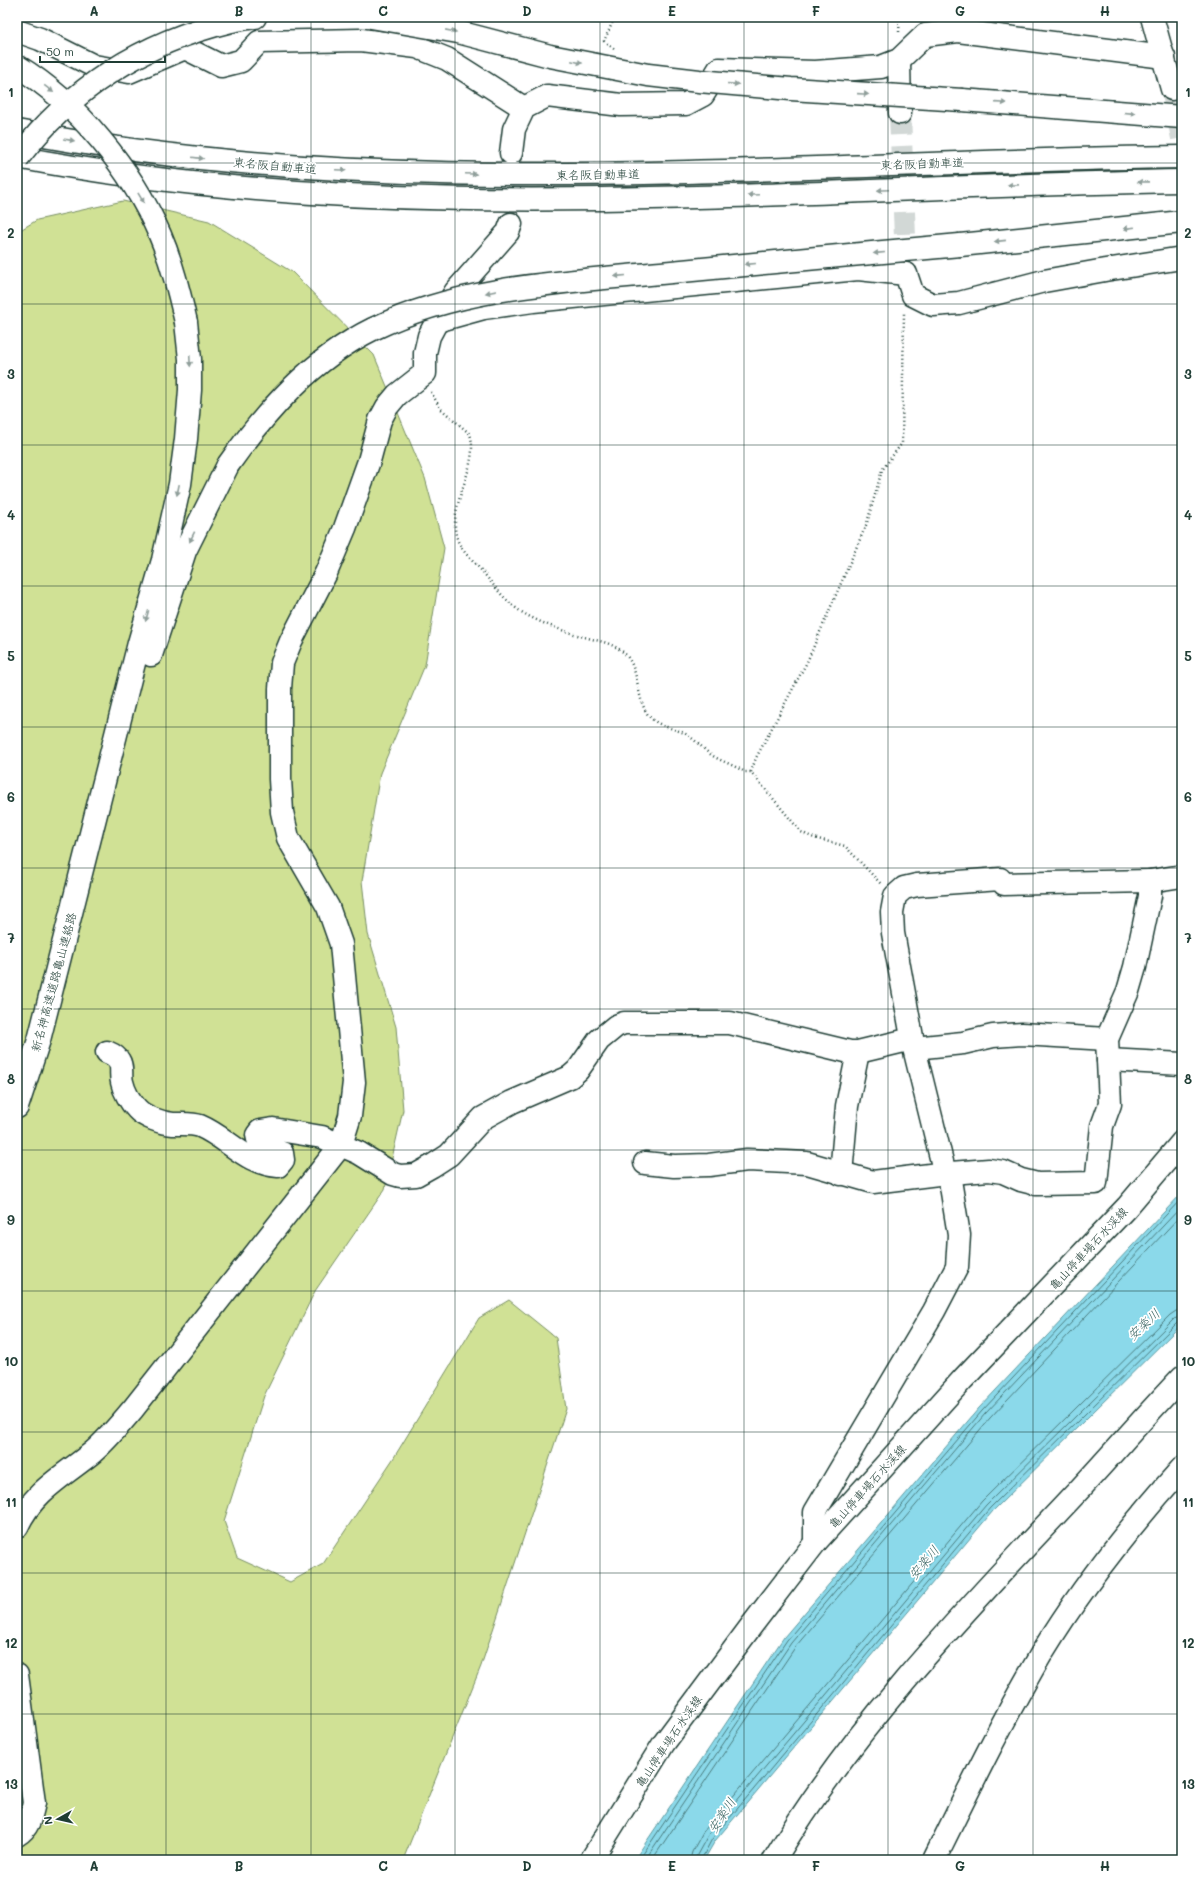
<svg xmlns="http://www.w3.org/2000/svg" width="1199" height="1877" font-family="Mali,'Klee One',sans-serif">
<rect width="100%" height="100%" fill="#fff"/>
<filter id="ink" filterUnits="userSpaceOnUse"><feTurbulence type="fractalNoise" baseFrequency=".025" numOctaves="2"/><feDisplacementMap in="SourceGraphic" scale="8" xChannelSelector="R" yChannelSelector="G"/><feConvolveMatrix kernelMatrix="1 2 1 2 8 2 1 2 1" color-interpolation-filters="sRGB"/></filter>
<g filter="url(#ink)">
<!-- green -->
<polygon fill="#d0e195" stroke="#788f64" points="123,201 209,221 292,272 374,355 425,478 444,548 425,665 380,773 362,881 368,934 396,1027 403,1110 385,1189 315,1291 264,1396 224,1521 237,1558 290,1582 323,1564 393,1459 479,1318 509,1300 556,1338 566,1409 481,1666 403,1860 17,1860 17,232 37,220"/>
<!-- water -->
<polygon fill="#8bd9ea" stroke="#609ba1" points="1182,1193 1182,1324 993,1511 715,1841 704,1860 634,1860 784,1637 979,1408"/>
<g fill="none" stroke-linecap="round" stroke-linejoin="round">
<!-- shore -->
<g stroke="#4a7b7d" stroke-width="1">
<polyline points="639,1860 787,1640 982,1411 1182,1198"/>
<polyline points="645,1860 791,1643 985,1414 1182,1206"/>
<polyline points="652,1860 796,1646 990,1418 1182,1214"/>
<polyline points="690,1860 692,1852 703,1832 982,1501 1170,1315 1176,1311 1182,1310"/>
<polyline points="696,1860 697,1855 708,1835 986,1505 1174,1319 1182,1316"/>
<polyline points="701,1860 712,1839 990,1508 1177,1323 1182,1321"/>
</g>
<!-- minor-tunnel -->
<g stroke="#d2d8d6" stroke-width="22" stroke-dasharray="22 11" stroke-linecap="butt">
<polyline points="900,113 905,237"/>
<polyline points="511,155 511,224"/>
</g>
<!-- major-tunnel -->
<polyline stroke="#d2d8d6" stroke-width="22" stroke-dasharray="22 11" stroke-linecap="butt" points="1172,89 1182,138"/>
<!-- minor casing -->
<g stroke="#1f3d34" stroke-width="25">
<g id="minor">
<polyline points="17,31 40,39 94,66 129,72 185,48 221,66 241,61 259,42 361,40 417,47 447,59 524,108"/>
<polyline points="899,60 900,113"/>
<polyline points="511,153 514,129 524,108 547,96 621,105 686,104 703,95 719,69 815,72 881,67 899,60 925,35 958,31 1164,57"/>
<polyline points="437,321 484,308 533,301 858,269 906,274 913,295 933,305 959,303 1044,281 1105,270 1182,258"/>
<polyline points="914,1048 963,1043 993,1036 1022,1034 1107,1039"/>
<path d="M107,1052C112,1054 117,1057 119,1061C123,1067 120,1075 122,1082C124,1091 130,1102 137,1109C144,1117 162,1123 173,1124C182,1124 192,1123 200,1126C228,1138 246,1164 278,1166L283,1160L282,1153C272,1150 258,1146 257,1135L260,1131L273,1129L322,1137L359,1153L393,1174L400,1176L416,1175L432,1166L449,1155L483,1118L512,1102L570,1077L578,1070L599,1040L616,1026L624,1023H730L850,1052H858L912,1039"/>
<polyline points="1108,1060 1182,1064"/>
<polyline points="645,1163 674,1166 709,1165 747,1160 807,1163 873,1182 938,1174 989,1170 1003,1172 1021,1180 1037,1184 1096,1183 1102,1126 1110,1104 1107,1039 1128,991 1135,967 1150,896 1150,881"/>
<polyline points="841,1174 847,1106 858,1052"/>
<polyline points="945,1174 914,1048 893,933 892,912 895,896 904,888 917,885 1000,879 1004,884 1150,881 1182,876"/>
<path d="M17,1527C32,1492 65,1475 93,1452C108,1439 120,1424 133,1409L341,1145L350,1116L354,1082L341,944L328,907L288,838L282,812L280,779V689L282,663L291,641L326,573L345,528L369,461L380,420L387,407L397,395L425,373V353L429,336L437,321L456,291L508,232L511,224"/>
<polyline points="815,1543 815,1512 934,1311 957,1267 959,1235 949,1174"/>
<path d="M17,1675L34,1803C31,1816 29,1828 17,1835"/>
<path d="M774,1860C856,1723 968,1608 1077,1492C1112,1454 1146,1415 1182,1377"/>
<path d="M934,1860C969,1789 1003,1719 1043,1651C1083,1585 1131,1525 1182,1468"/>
</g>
</g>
<!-- major casing -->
<g stroke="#1f3d34" stroke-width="25">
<g id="major">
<polyline points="1152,17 1172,89"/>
<polyline points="591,1860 664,1743 752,1625 815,1543 963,1379 1127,1207 1182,1142"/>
</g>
</g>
<!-- highway casing -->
<g stroke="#1f3d34" stroke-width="25">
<g id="highway">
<polyline points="231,21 255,17"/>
<polyline points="962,100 1182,117"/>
<path d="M17,131C402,206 793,161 1182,157"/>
<path d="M17,157C402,231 794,187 1182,181"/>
<polyline points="960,245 1182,222"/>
<polyline points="151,655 185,551 228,465"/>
<polyline points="17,1107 39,1040 139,643 163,560 180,484 186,439 190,390 190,359 186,322"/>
</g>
</g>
<!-- path -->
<g stroke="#1f3d34" stroke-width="2.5" stroke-dasharray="1 3" stroke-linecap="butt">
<polyline points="899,32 900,17"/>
<polyline points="614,49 604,41 615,17"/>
<path d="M431,392L440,408L470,434C480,465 449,502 456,535C459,549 473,561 482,571C491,582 500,594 510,603C526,619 563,631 584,637C598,641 611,642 623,652C641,668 635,699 649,716C657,726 673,728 684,733C695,739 701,747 710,754C720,761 734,765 745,772H751L801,832L814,838L845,846L881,884"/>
<polyline points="751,772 756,758 807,662 867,523 882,470 902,443 904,312"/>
</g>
<!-- minor -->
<use href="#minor" stroke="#fff" stroke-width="22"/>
<!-- major -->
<use href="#major" stroke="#fff" stroke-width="22"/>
<!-- highway -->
<use href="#highway" stroke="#fff" stroke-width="22"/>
<!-- highway-bridge casing -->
<g stroke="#1f3d34" stroke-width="25" stroke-linecap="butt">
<g id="highway-bridge">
<polyline points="371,17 458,32 550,56 648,75 699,81 791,89 962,100"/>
<path d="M17,66C78,103 132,170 160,235C172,263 179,292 186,322"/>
<path d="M17,159C71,88 144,42 231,21"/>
<path d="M228,465C266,411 312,359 373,329C463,286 563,282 661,273C761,263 860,254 960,245"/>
</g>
</g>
<!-- highway-bridge -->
<use href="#highway-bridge" stroke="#fff" stroke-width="22"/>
</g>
<!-- one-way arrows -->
<defs><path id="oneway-solid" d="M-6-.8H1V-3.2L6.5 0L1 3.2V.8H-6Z"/></defs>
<g fill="#8f9e9a">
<use href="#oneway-solid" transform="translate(451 31) rotate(11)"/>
<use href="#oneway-solid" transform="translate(577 62) rotate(12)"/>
<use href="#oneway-solid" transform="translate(733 84) rotate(5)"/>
<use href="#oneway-solid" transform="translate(49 89) rotate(37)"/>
<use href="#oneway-solid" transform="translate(863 94) rotate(4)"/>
<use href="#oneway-solid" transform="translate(1001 103) rotate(4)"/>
<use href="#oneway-solid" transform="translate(1130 113) rotate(5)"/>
<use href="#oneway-solid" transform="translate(69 140) rotate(9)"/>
<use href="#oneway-solid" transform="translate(198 158) rotate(7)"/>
<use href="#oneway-solid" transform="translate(341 170) rotate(3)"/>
<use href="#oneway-solid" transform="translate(471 174) rotate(2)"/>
<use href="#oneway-solid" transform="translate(1143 182) rotate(179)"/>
<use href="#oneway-solid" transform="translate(1013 185) rotate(179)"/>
<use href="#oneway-solid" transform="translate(883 190) rotate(178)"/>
<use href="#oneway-solid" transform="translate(753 195) rotate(178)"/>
<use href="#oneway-solid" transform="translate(141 198) rotate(59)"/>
<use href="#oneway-solid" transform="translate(1129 228) rotate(173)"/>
<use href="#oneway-solid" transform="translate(1000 241) rotate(174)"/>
<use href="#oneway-solid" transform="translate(879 253) rotate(175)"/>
<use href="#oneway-solid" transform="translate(750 264) rotate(175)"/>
<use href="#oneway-solid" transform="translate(620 276) rotate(175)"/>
<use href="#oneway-solid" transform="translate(491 292) rotate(169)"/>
<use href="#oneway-solid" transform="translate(190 361) rotate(87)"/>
<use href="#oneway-solid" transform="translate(178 490) rotate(102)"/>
<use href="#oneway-solid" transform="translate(192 537) rotate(116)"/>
<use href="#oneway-solid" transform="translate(147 616) rotate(106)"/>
</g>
</g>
<!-- grid -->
<path fill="none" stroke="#1f3d34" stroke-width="1" stroke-opacity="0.55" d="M166,17V1860M311,17V1860M455,17V1860M600,17V1860M744,17V1860M888,17V1860M1033,17V1860M17,163H1182M17,304H1182M17,445H1182M17,586H1182M17,727H1182M17,868H1182M17,1009H1182M17,1150H1182M17,1291H1182M17,1432H1182M17,1573H1182M17,1714H1182"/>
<g text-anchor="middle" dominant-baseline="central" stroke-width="3.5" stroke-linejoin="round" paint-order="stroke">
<!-- street labels -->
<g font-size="12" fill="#1f3d34" stroke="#fff">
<text transform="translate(922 163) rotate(-2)">東名阪自動車道</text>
<text transform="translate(275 165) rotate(5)">東名阪自動車道</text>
<text transform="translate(598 174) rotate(-1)">東名阪自動車道</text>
<text transform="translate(53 982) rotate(-75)">新名神高速道路亀山連絡路</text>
<text transform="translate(1088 1248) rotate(-47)">亀山停車場石水渓線</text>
<text transform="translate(867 1486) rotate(-48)">亀山停車場石水渓線</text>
<text transform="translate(668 1741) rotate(-56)">亀山停車場石水渓線</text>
</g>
<!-- water labels -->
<g font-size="13" font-style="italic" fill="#3a6462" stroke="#fff">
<text transform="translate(1143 1324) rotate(-43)">安楽川</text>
<text transform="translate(923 1562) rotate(-50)">安楽川</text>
<text transform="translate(721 1815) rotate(-57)">安楽川</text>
</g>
</g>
<!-- margin -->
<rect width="1199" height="1877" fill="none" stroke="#fff" stroke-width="44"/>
<!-- north arrow -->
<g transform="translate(58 1819) rotate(262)" stroke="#ffffff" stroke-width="3" paint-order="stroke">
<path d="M0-3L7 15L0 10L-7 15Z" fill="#1f3d34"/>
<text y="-6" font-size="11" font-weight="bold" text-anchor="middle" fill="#1f3d34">N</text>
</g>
<!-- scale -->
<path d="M40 56v6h125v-6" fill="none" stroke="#1f3d34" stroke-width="2"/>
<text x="46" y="56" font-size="12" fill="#1f3d34" stroke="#ffffff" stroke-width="3" paint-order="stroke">50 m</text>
<rect x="22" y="22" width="1155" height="1833" fill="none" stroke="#1f3d34" stroke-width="1.5"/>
<g font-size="13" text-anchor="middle" font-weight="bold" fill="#1f3d34">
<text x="94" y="16">A</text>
<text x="239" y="16">B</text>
<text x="383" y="16">C</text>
<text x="527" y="16">D</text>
<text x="672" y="16">E</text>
<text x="816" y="16">F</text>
<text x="960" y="16">G</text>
<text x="1105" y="16">H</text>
<text x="11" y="97">1</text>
<text x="1188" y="97">1</text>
<text x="11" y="238">2</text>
<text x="1188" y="238">2</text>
<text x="11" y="379">3</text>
<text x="1188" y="379">3</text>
<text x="11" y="520">4</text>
<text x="1188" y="520">4</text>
<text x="11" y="661">5</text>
<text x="1188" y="661">5</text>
<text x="11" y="802">6</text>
<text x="1188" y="802">6</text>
<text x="11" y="943">7</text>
<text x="1188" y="943">7</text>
<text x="11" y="1084">8</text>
<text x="1188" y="1084">8</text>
<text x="11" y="1225">9</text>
<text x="1188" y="1225">9</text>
<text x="11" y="1366">10</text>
<text x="1188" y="1366">10</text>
<text x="11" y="1507">11</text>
<text x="1188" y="1507">11</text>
<text x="11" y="1648">12</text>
<text x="1188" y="1648">12</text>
<text x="11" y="1789">13</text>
<text x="1188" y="1789">13</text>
<text x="94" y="1871">A</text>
<text x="239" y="1871">B</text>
<text x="383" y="1871">C</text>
<text x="527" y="1871">D</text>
<text x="672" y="1871">E</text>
<text x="816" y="1871">F</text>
<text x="960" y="1871">G</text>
<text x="1105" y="1871">H</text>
</g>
</svg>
